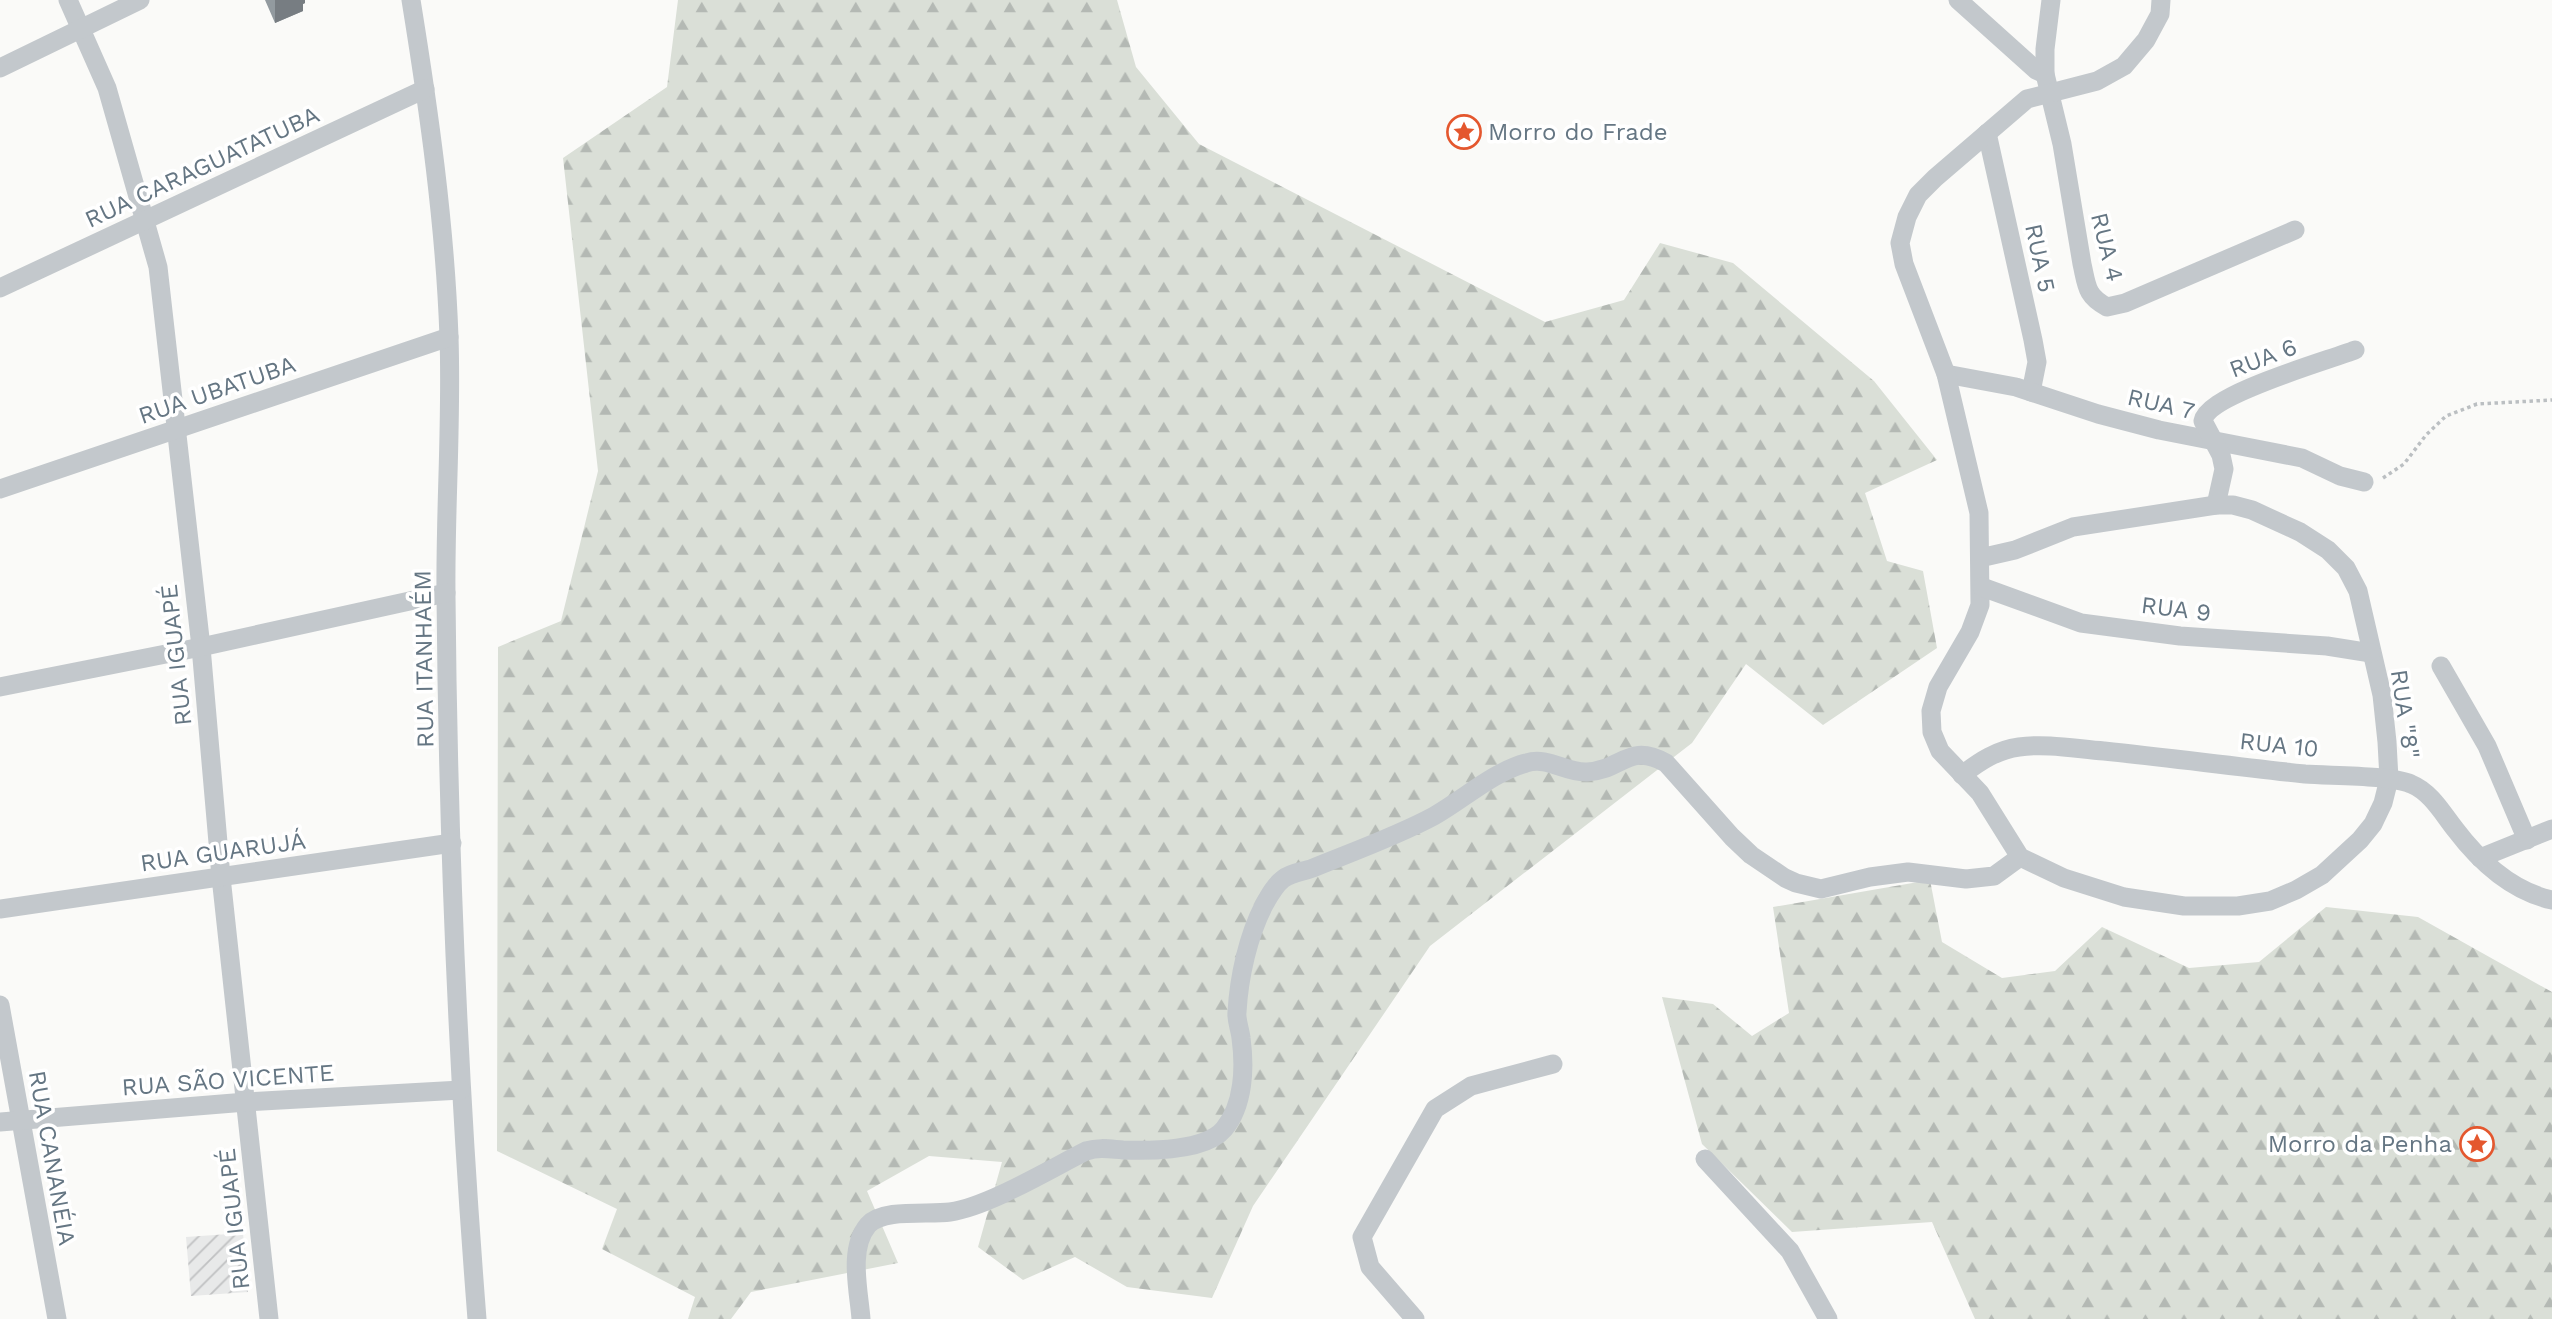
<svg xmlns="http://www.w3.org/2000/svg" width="2552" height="1319" font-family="'Work Sans',sans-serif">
<defs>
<pattern id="industrial-furrows" width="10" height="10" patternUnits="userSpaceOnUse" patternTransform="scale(1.75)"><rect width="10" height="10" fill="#e8e9e9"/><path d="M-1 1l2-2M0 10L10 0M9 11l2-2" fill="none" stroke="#c0c1c2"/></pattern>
<pattern id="forest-firs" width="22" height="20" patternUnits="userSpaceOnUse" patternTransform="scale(1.75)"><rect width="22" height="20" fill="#dadfd7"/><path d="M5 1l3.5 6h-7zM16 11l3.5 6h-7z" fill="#b4b9b4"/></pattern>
</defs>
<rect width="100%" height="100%" fill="#fafaf8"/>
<!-- industrial -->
<polygon fill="url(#industrial-furrows)" points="243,1233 248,1292 191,1296 186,1237"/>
<!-- forest -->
<g fill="url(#forest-firs)">
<polygon points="678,0 1117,0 1136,67 1199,144 1545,322 1624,300 1660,243 1733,263 1874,381 1937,460 1865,493 1887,561 1923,571 1937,648 1823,725 1746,664 1692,743 1430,946 1253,1206 1212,1298 1127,1287 1075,1257 1023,1280 978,1247 1002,1162 929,1156 867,1191 898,1263 751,1292 731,1319 688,1319 695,1297 602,1249 617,1209 497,1151 498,647 561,621 598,471 563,158 667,87"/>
<polygon points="1930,880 1942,942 2002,978 2055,971 2102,927 2189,968 2259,962 2326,907 2418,917 2552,992 2552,1319 1975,1319 1932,1222 1792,1232 1702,1144 1662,997 1713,1004 1752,1036 1789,1013 1773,907"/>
</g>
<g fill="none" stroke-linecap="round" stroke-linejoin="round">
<!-- path -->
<polyline stroke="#bbbfc2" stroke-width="3.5" stroke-dasharray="3.5 3.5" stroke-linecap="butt" points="2383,478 2404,464 2426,435 2446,416 2477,404 2552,400"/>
<!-- minor -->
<g stroke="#c3c8cc" stroke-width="19">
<polyline points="68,0 107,88 158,267 201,647 221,877 269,1319"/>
<path d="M411,0C429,111 445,224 449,337C452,423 445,509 446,596C448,837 458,1078 477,1319"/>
<polyline points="1958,0 2036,70 2045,74"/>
<path d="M2051,0L2045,49V74L2062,144L2082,264C2087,286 2086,296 2107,307L2125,303L2295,230"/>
<polyline points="0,68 140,0"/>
<polyline points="1987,133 2033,340 2037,362 2031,392"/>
<polyline points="0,288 425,89"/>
<polyline points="1946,374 2016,387 2098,414 2159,430 2302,458 2340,476 2364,482"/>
<polyline points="0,489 449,337"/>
<path d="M2216,505L2224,469L2221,455L2203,421C2208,394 2327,361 2355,350"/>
<polyline points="1980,558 2015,550 2073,527 2216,505 2233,505 2252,510 2300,532 2328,550 2346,568 2358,591 2382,695 2387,742 2389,779 2383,803 2373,824 2360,840 2322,875 2296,890 2270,901 2238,906 2184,906 2124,897 2064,878 2020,857 1980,793 1940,751 1932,732 1931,711 1938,687 1970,632 1980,605 1979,513 1946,374 1904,264 1900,243 1907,217 1918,195 1935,178 2027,99 2097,81 2124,66 2146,40 2160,14 2161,0"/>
<polyline points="1982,587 2081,623 2180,636 2327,646 2371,653"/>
<polyline points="2441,666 2487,746 2527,840"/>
<polyline points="0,687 201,647 446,593"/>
<path d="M1962,775C1980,761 1997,750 2019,747C2047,743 2077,749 2104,751C2171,758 2238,767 2305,774C2331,776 2391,775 2411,784C2431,792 2443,814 2455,829C2480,862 2511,891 2552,900"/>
<polyline points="2480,858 2552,829"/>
<polyline points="0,909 452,843"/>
<polyline points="0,1005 57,1319"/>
<polyline points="0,1122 246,1102 461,1090"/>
<polyline points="1705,1159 1790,1251 1828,1319"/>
<path d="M861,1319C859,1291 848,1249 868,1225C883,1208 928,1215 950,1212C989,1206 1050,1169 1086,1151C1100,1147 1109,1149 1123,1150C1150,1151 1206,1151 1224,1129C1244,1105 1245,1067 1241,1038C1240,1029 1236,1020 1237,1012C1239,977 1248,936 1264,905C1269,896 1275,885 1283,879C1292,872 1303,872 1313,868C1352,852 1397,836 1434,816C1464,799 1493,772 1526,763C1548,756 1565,773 1587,772C1622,770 1629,742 1666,763L1732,837L1751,855L1785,878L1796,883L1821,889L1870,877L1908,872L1966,879L1994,876L2020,857"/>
<polyline points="1415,1319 1370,1267 1362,1237 1435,1109 1471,1086 1553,1064"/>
</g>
</g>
<!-- wall -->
<polygon fill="#929a9f" points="265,0 305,0 305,3 303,4 303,11 275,23"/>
<!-- shaded-wall -->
<polygon fill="#777d82" points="275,0 305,0 305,3 303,4 303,11 275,23"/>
<!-- icons -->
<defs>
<g id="sight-ring" transform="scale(1.75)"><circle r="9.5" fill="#fff" stroke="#e4572e" stroke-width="1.5"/><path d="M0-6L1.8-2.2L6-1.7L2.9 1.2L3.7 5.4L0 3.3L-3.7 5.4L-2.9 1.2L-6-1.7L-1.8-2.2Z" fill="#e4572e"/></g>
</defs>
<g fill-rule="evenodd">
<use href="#sight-ring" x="1464" y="132"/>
<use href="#sight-ring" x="2477" y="1144"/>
</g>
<g text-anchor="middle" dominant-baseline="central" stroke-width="7" stroke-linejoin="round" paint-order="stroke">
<!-- poi labels -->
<g font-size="24" fill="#657683" stroke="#fff" text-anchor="start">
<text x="1488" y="132">Morro do Frade</text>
<text x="2452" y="1144" text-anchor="end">Morro da Penha</text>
</g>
<!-- street labels -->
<g font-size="24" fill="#657683" stroke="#fff">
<text transform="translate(202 167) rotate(-25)">RUA CARAGUATATUBA</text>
<text transform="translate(2107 247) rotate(76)">RUA 4</text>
<text transform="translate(2040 258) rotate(78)">RUA 5</text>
<text transform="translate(2263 358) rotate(-21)">RUA 6</text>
<text transform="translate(217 390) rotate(-19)">RUA UBATUBA</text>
<text transform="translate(2161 404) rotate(13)">RUA 7</text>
<text transform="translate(2176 609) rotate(7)">RUA 9</text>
<text transform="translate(176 655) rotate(-96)">RUA IGUAPÉ</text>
<text transform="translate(424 659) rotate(-91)">RUA ITANHAÉM</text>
<text transform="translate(2405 714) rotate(82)">RUA "8"</text>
<text transform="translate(2279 745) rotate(6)">RUA 10</text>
<text transform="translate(223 852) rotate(-8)">RUA GUARUJÁ</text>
<text transform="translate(228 1080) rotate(-4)">RUA SÃO VICENTE</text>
<text transform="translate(52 1158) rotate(80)">RUA CANANÉIA</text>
<text transform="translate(234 1219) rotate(-96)">RUA IGUAPÉ</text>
</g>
</g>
</svg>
